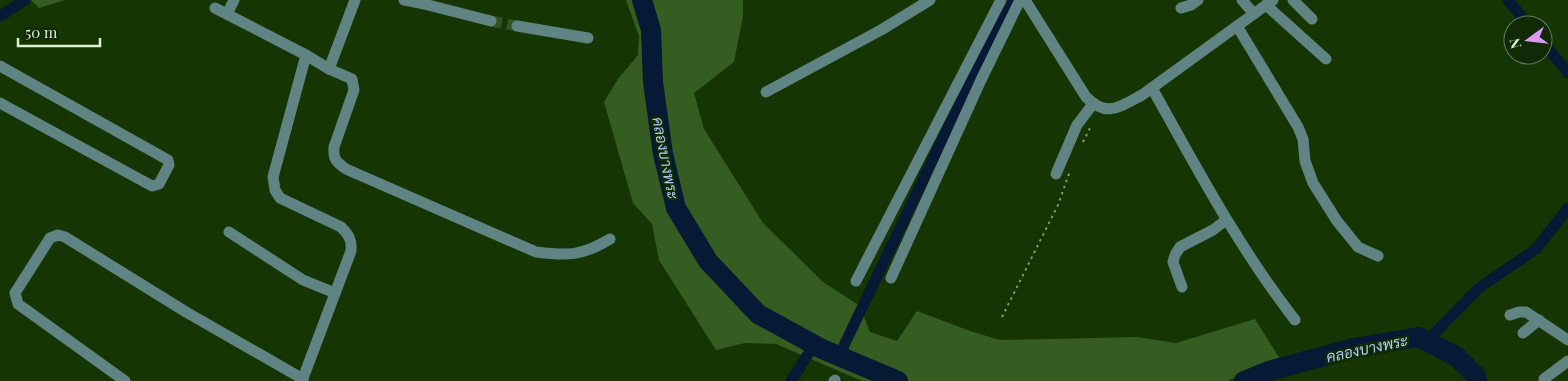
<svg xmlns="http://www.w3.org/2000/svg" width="1568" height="381" font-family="'Playfair Display',Sarabun,serif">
<rect width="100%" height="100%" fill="#153602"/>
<!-- green -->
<g fill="#355d21">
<polygon points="31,0 65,0 39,8"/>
<polygon points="626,0 743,0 743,16 734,62 694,93 704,129 763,223 823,282 860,306 870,332 897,341 917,311 970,331 1000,340 1137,337 1176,343 1255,319 1280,359 1227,381 862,381 776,344 745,343 716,350 659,260 652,224 633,203 604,102 618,79 638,55 639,36"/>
</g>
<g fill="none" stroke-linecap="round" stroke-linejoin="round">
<!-- canal -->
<g stroke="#061a35" stroke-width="11">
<polyline points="1508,0 1528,25"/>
<polyline points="0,16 25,0"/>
<polyline points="1543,42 1568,73"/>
<polyline points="1426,342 1479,288 1536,249 1568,208"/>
<polyline points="839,356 1009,0"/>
<polyline points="791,381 814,345"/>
</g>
<!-- river -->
<g stroke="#061a35" stroke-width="20">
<polyline points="642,0 651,30 653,82 663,154 676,208 708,261 758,314 822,349 898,381"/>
<polyline points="1244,381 1269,371 1354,348 1418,337 1457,357 1476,376 1477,381"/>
</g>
<!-- minor-tunnel -->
<polyline stroke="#335221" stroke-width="11" stroke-dasharray="11 5.5" stroke-linecap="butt" points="491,21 517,26"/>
<!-- path -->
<g stroke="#7e9871" stroke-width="2" stroke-dasharray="2.5 4" stroke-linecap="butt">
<polyline points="1083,142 1091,126"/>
<polyline points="1002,317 1058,205 1070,171"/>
</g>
<!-- minor -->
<g stroke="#608383" stroke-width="11">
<polyline points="404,0 420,3 422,0"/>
<path d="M1025,0L1086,97C1107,118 1119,107 1142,95L1273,0"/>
<polyline points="1242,0 1254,14"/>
<polyline points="1293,0 1312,19"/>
<polyline points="420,3 491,21"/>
<polyline points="1266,5 1326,59"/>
<path d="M215,8L306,55L273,177L275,190L280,198L341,227C349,235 352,240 351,251L302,381"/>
<polyline points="1181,8 1191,5 1198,0"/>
<polyline points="227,14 234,0"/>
<polyline points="517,26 588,38"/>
<polyline points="1237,26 1298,127 1303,139 1305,161 1313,183 1337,221 1358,247 1378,256"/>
<path d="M306,55L329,69L352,79L354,90L334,147C333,159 336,162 346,169L536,252C568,256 582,256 610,239"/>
<polyline points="0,66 168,160 169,165 159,184 152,186 0,103"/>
<polyline points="329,69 355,0"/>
<path d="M1152,88C1196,167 1239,248 1295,320"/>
<polyline points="766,92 881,30 930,0"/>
<polyline points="1056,174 1077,125 1093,104"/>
<polyline points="229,232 303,280 335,293"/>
<polyline points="891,278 981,80 1020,0"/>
<polyline points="856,281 1001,0"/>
<polyline points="1182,287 1173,262 1175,255 1180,247 1213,230 1226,220"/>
<polyline points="1510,315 1519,312 1526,312 1568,340"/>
<polyline points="1523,333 1539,320"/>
<polyline points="1544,379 1568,361"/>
<polyline points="125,381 18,304 15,293 50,238 58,235 65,237 186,312 303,379"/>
<polyline points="834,381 835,380"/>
</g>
</g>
<g text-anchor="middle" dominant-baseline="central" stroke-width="5" stroke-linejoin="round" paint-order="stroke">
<!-- water labels -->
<g font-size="15" font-style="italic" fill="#a9c9f5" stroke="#112a05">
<text transform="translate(666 158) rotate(79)">คลองบางพระ</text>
<text transform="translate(1367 348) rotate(-12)">คลองบางพระ</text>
</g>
</g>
<!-- north arrow -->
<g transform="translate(1528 40) rotate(255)"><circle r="24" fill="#112a05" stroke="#627957"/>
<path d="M0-4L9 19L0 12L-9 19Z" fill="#dc99f4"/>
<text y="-8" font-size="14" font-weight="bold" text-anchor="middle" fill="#dbf0d3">N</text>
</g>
<!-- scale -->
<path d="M18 38v8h82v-8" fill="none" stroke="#dbf0d3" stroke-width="2.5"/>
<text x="25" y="38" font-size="15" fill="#dbf0d3" stroke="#112a05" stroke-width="4" paint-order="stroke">50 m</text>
</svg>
